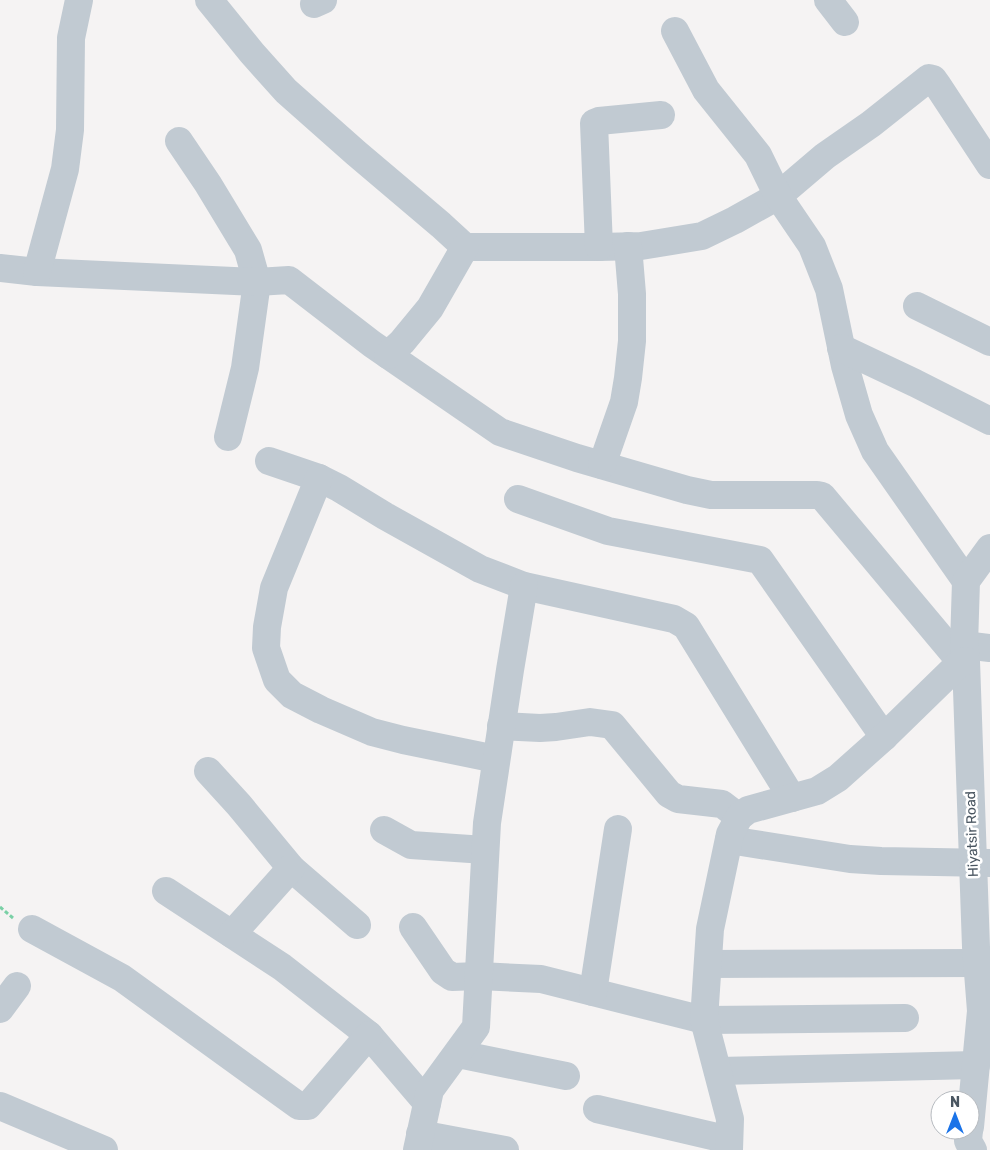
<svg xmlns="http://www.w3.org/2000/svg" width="990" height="1150" font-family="Rubik,sans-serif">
<rect width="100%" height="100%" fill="#f5f3f3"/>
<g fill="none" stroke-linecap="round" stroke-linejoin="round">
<!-- path -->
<polyline stroke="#7ad0a6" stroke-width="3" stroke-dasharray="4 2.5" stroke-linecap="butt" points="0,907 13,918"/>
<!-- minor -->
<g stroke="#c1cad2" stroke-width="28">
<polyline points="209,0 252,53 286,91 356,153 441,225 465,247 599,247 641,246 702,236 735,220 778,196 825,156 871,124 929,78 933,79 938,86 990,165"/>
<polyline points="828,0 845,22"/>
<polyline points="314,4 323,0"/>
<polyline points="675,31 706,90 758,155 778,196 812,246 829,289 845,366 859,415 875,451 966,581"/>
<polyline points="179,141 208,184 248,250 257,282 245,368 228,437"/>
<polyline points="599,247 594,123 599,121 661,115"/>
<polyline points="0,268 37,272 257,282 289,280 372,344 500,432 577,458 687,490 711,495 817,495 822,496 961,662"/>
<polyline points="37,272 65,169 70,130 71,38 79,0"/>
<polyline points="917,306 990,342"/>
<polyline points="841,348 915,383 990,421"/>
<polyline points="388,355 402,342 430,308 465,247"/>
<polyline points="269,461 319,478 339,488 385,516 480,569 524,586 674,619 686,626 792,798"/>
<polyline points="602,465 624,402 628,378 632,341 632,294 628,246"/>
<polyline points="319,478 274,588 267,627 266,648 277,680 292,695 321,710 372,732 403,740 496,759"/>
<polyline points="518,499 608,531 760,560 884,737"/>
<polyline points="964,645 990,648"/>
<polyline points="501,726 540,728 556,727 590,722 612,725 669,794 678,799 722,804 739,817"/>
<polyline points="208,771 239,805 291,868 357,925"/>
<polyline points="384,830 411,845 485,850"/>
<polyline points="729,840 850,859 881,861 990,863"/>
<polyline points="166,891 282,967 369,1035 427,1103"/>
<polyline points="413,927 443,971 452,977 479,976 541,979 704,1020 905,1018"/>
<polyline points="32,929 122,978 299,1106 308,1106 369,1035"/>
<polyline points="232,934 291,868"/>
<polyline points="708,964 977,963"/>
<polyline points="593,992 618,829"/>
<polyline points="0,1009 17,986"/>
<polyline points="458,1054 566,1076"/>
<polyline points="718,1071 976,1065"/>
<polyline points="0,1106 104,1150"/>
<polyline points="597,1109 729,1140"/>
<polyline points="970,1127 981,1011 976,947 966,661 964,645 966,581 990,548"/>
<polyline points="969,1130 968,1141 973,1150"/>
<polyline points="420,1134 505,1150"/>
<polyline points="417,1150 430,1090 476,1027 487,823 510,670 524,586"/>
<polyline points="729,1150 730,1119 704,1020 710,929 730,834 739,817 748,810 817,791 838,778 884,737 961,662 966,661"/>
</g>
</g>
<g text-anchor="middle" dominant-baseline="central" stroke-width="5" stroke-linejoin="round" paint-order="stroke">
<!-- street labels -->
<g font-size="14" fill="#4a5661" stroke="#fff">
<text transform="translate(972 834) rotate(-92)">Hiyatsir Road</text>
</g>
</g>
<!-- north arrow -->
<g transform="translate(955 1115)"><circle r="24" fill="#ffffff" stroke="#b7bbc0"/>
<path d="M0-4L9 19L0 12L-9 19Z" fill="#1a73e8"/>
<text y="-8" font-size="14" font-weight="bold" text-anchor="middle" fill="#4a5661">N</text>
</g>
</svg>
